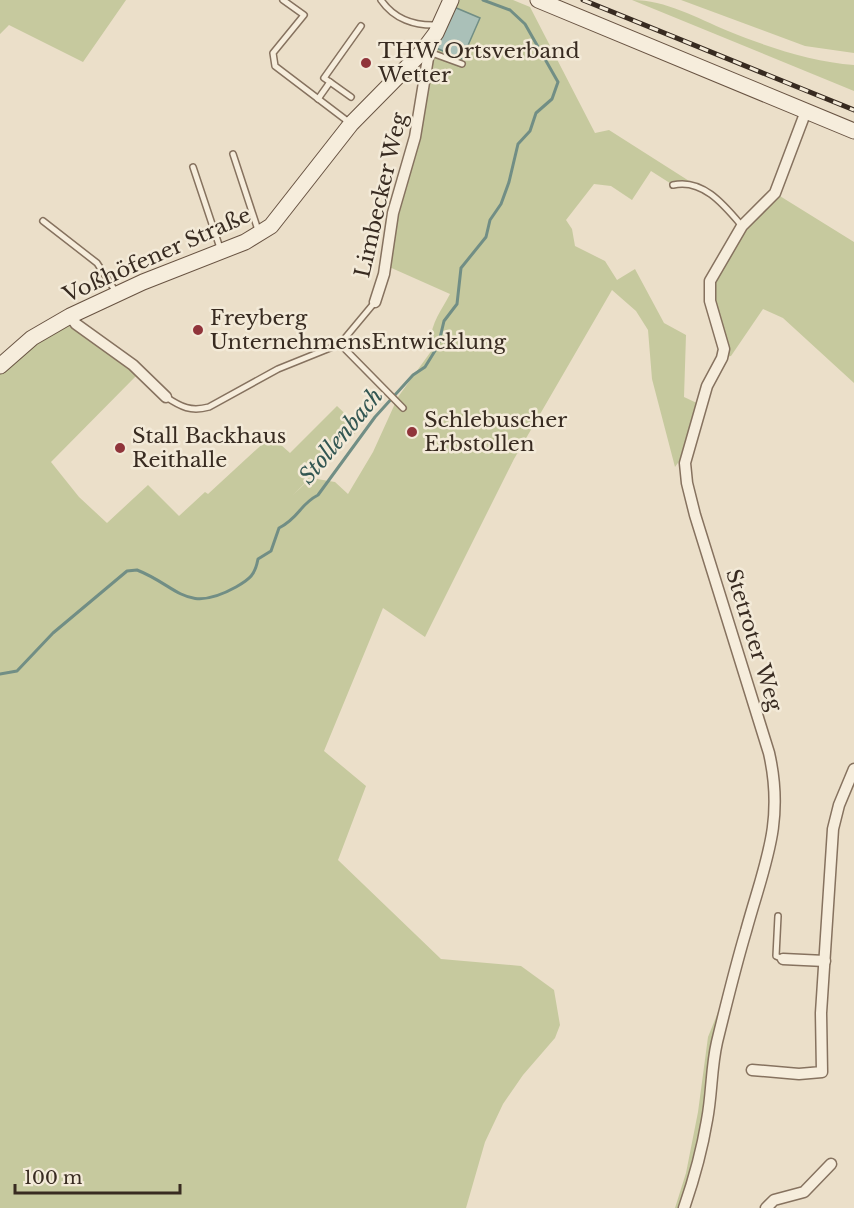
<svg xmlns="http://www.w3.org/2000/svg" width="854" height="1208" font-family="'Libre Baskerville',serif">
<rect width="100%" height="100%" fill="#ebdfc9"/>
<!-- green -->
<g fill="#c6c99e">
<polygon points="0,0 126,0 83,62 9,25 0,34"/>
<path d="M457,0H513L530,7L595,133L609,130L697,186L673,185L651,171L632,200L611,186L594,184L566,220L572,229L575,246L605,261L617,280L635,269L664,323L686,335L684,397L699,404L685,453L675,467L652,379L648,330L636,311L612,290L514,459L425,637L383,608L324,751L366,786L338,860L441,959L521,966L554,990L560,1025L555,1038L523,1075L503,1104L485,1142L466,1208H0V371L24,350L67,325L98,342L138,374L51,462L79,497L107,523L148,485L179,516L205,492L208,494L271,436L290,453L337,406L360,428L293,495L311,478L335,482L348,494L373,452L398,397L432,350C427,328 440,313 450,294L387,266L391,230L417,142L434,47Z"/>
<path d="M632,0C666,0 697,18 728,31C767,47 813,62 854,65V91Z"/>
<polygon points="681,0 854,0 854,53 805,46"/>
<path d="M775,193L854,242V383L783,318L763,309L731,356L726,357C722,338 713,317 713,298C711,259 749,219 775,193Z"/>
<polygon points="727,990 706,1118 682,1208 675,1208 686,1173 698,1112 708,1037"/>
</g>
<!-- water -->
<polygon fill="#aac0b8" stroke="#718e85" stroke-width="1.5" points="454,7 480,18 462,59 436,48"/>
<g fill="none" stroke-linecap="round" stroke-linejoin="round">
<!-- stream -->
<path stroke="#718e85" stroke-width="3" d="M0,674L17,671L53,633L127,571L137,570C178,586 186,615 236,587C250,579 255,575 258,559L271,551L279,528C300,517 299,505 318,495L375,417L413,375L425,367L438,346L444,321L457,304L461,268L486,237L490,220L501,204L509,182L518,144L530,131L536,113L552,99L558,82L525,24L510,10L483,0"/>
<!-- lane casing -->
<g stroke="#86725f" stroke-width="8">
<g id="lane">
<polyline points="283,0 304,15 273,53 275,66 350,123"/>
<path d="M381,0C394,19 415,26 437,25"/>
<polyline points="429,52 462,64"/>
<polyline points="330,82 324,78 361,26"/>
<polyline points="318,99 330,82 351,97"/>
<polyline points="233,154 259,233"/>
<polyline points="193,167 221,251"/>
<path d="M673,185C703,178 725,206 742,226"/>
<polyline points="43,221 97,263 116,292"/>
<polyline points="340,344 403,408"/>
<path d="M166,397C181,407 191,412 209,407L278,369L340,344L375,302"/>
<polyline points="778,916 776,956 783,959"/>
</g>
</g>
<!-- street casing -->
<g stroke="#86725f" stroke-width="13">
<g id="street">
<polyline points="375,302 384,274 393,213 415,137 429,52 426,47"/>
<polyline points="70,316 76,324 133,365 166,397"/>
<polyline points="783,959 825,961"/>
<polyline points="752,1070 799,1074 822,1072 821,1013 833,829 839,805 854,769"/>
<path d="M684,1208C694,1179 702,1150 707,1120C712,1094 711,1068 717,1042C726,1005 735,968 746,931C764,865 785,823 769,753L695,515L687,483L685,463L707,386L722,358L724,349L710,301V281L742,226L775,193L806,111"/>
<polyline points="766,1208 774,1200 804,1192 831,1164"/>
</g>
</g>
<!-- secondary casing -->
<g stroke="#685342" stroke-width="17">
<g id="secondary">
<polyline points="538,0 854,131"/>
<polyline points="0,366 32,338 70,316 143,282 245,242 271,226 351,124 421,53 436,33 451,0"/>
</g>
</g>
<!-- lane -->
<use href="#lane" stroke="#f6eddc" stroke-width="5"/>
<!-- street -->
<use href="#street" stroke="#f6eddc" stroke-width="10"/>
<!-- secondary -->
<use href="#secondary" stroke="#f6eddc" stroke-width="15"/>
<!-- rail casing -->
<g stroke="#382b21" stroke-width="5">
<polyline id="rail" points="583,0 854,110"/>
</g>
<!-- rail -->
<use href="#rail" stroke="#f3ead8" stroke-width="3" stroke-dasharray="9" stroke-linecap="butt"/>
</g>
<!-- markers -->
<g fill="#90343a" stroke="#f3ead8" stroke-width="2">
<circle cx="366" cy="63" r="6"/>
<circle cx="198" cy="330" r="6"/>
<circle cx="412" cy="432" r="6"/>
<circle cx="120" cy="448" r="6"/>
</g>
<g text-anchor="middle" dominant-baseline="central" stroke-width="5" stroke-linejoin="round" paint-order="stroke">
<!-- poi labels -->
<g font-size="21" fill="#382b21" stroke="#f3ead8" text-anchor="start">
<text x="378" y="51">THW Ortsverband<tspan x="378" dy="24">Wetter</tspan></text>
<text x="210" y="318">Freyberg<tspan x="210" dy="24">UnternehmensEntwicklung</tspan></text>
<text x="424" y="420">Schlebuscher<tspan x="424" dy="24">Erbstollen</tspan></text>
<text x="132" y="436">Stall Backhaus<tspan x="132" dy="24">Reithalle</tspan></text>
</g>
<!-- street labels -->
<g font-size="21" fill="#382b21" stroke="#f3ead8">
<text transform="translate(381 195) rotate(-77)">Limbecker Weg</text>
<text transform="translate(157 255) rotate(-24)">Voßhöfener Straße</text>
<text transform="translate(754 640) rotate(73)">Stetroter Weg</text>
</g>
<!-- water labels -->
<g font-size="22" font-style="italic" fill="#325652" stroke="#f3ead8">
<text transform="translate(341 436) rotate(-50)">Stollenbach</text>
</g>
</g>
<!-- scale -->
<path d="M15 1184v9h165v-9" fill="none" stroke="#382b21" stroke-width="3"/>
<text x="24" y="1184" font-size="18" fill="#382b21" stroke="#f3ead8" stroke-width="4.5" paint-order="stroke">100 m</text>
</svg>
